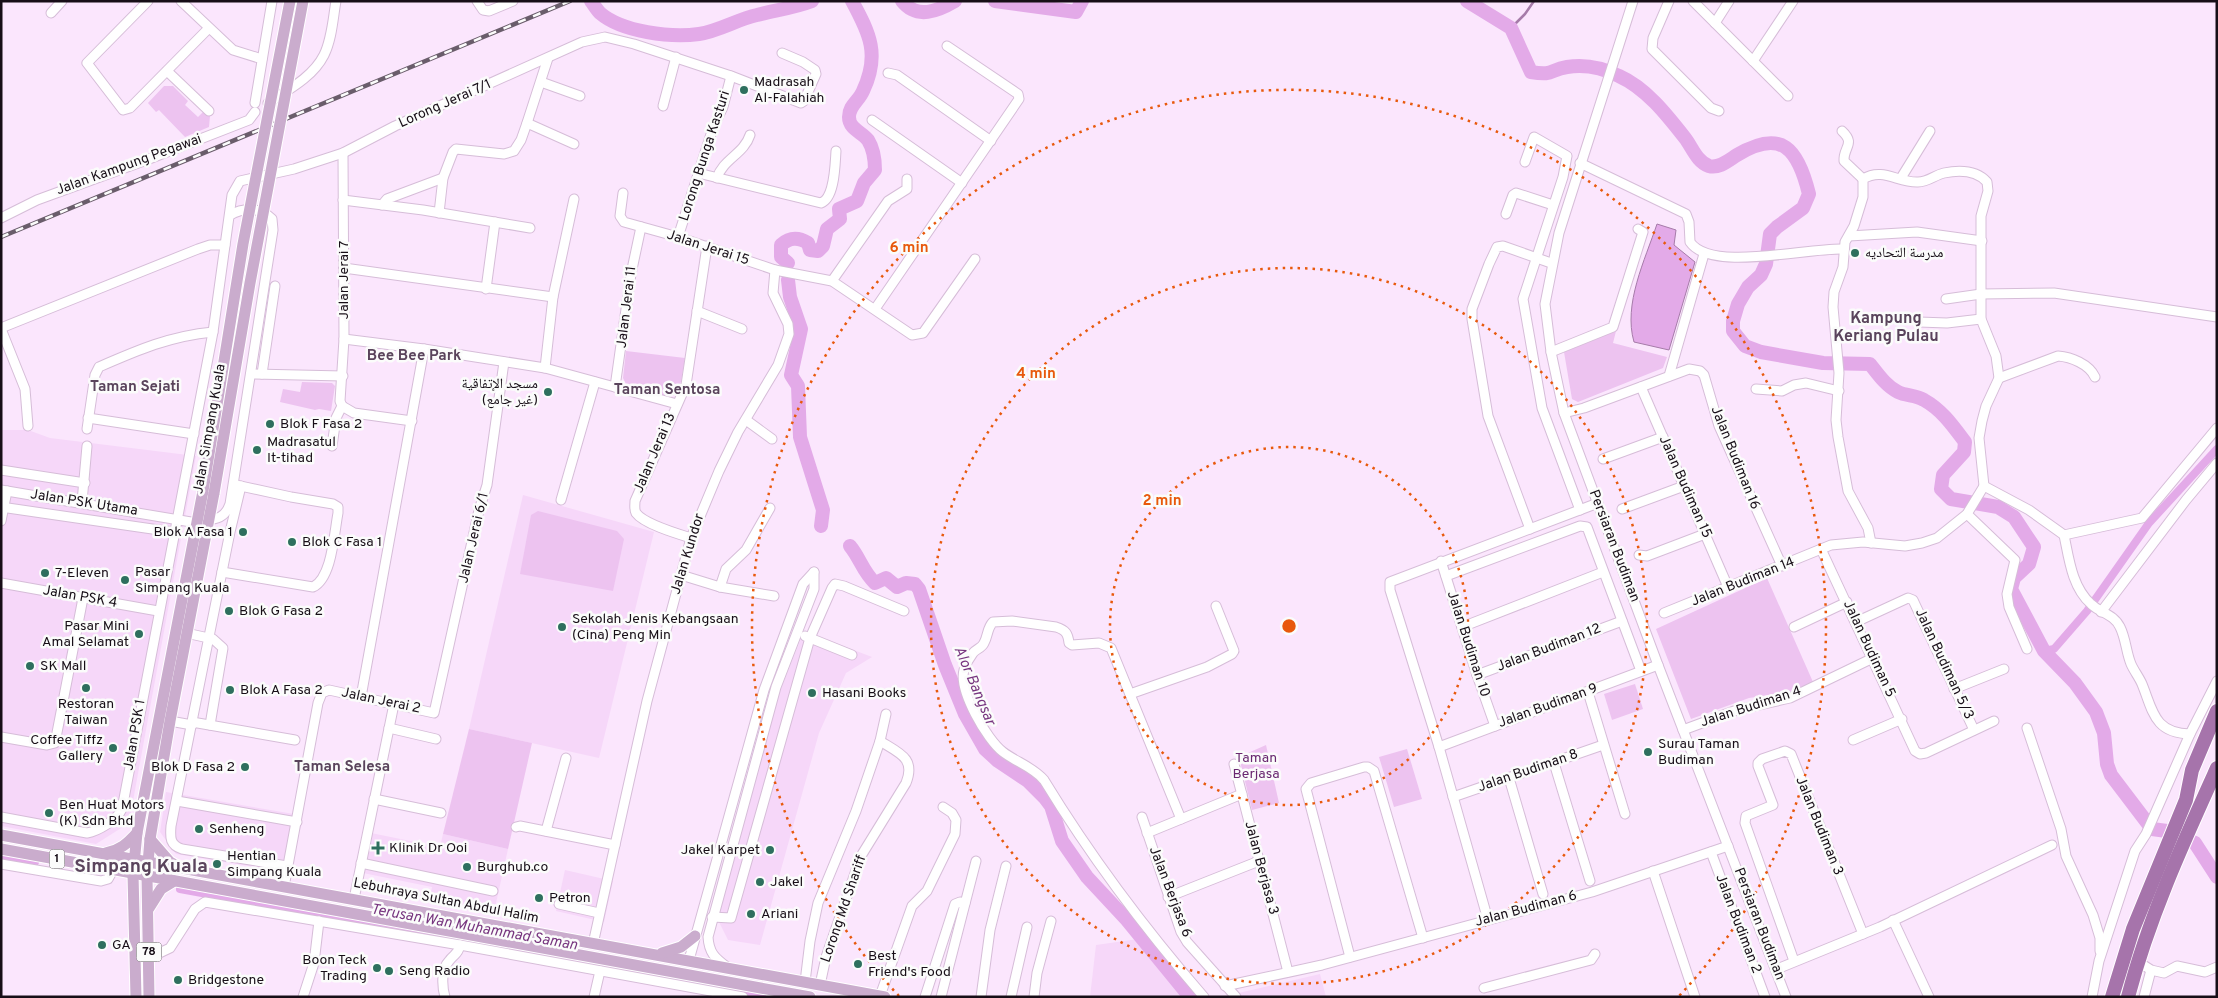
<svg xmlns="http://www.w3.org/2000/svg" width="2218" height="998" font-family="Overpass,'Noto Naskh Arabic',sans-serif">
<rect width="100%" height="100%" fill="#fbe6fd"/>
<!-- built -->
<g fill="#f6d7f9">
<polygon points="1,430 28,430 50,438 196,456 129,823 96,844 1,826"/>
<polygon points="523,495 654,532 599,758 469,729"/>
<polygon points="804,631 872,657 846,673 819,733 760,945 728,940 719,922 718,907 780,691"/>
<polygon points="166,792 294,814 302,819 291,873 176,854 160,832"/>
<polygon points="371,833 440,847 443,834 508,849 494,912 430,898 432,887 363,873"/>
<polygon points="565,870 613,881 604,922 556,911"/>
<polygon points="1138,939 1184,997 1090,997 1096,945"/>
<polygon points="1320,974 1326,997 1229,997 1230,995"/>
</g>
<!-- green -->
<g fill="#edc3f0">
<polygon points="164,86 173,86 188,101 185,105 198,117 204,111 210,116 209,127 185,137 159,110 156,112 148,103"/>
<polygon points="1616,331 1613,343 1667,357 1663,368 1578,402 1572,399 1564,352"/>
<polygon points="626,351 685,358 681,382 669,397 627,386 623,378"/>
<polygon points="302,382 332,383 335,386 331,411 319,409 315,410 280,402 283,389 300,392"/>
<polygon points="538,511 617,531 624,539 613,591 520,574 531,515"/>
<polygon points="1767,578 1813,682 1789,692 1749,698 1691,719 1656,629"/>
<polygon points="1635,684 1643,709 1612,720 1604,694"/>
<polygon points="469,729 532,743 508,849 443,834"/>
<polygon points="1266,745 1279,803 1252,810 1239,757"/>
<polygon points="1407,749 1422,799 1394,807 1379,757"/>
</g>
<!-- water -->
<path fill="#e3aae8" stroke="#a67ba9" d="M1657,224L1676,230L1674,245L1695,262L1669,350L1634,342C1623,304 1645,260 1657,224Z"/>
<g fill="none" stroke-linecap="round" stroke-linejoin="round">
<!-- stream -->
<polyline stroke="#a67ba9" stroke-width="2.5" points="1511,28 1525,14 1534,1"/>
<!-- canal -->
<g stroke="#e3aae8" stroke-width="8">
<polyline points="2044,651 2054,649 2087,611 2149,523 2217,449"/>
<polyline points="1,856 35,862"/>
<polyline points="180,889 762,995"/>
</g>
<!-- river -->
<g stroke="#e3aae8" stroke-width="14">
<path d="M591,1C594,5 597,10 600,13C622,32 671,38 699,34C719,31 738,19 757,15C776,10 794,8 812,1"/>
<path d="M902,1C917,20 938,11 955,1"/>
<polyline points="995,1 1076,12 1082,1"/>
<path d="M1467,1L1511,28L1531,72C1554,76 1549,70 1567,67C1585,64 1603,68 1619,76C1646,88 1667,115 1685,138C1692,147 1697,162 1709,166C1719,169 1729,160 1737,155C1782,128 1798,149 1809,194L1803,208L1777,227L1770,234L1766,264L1761,275L1748,287L1738,304L1733,321V331L1745,346L1761,352L1823,363L1870,364C1878,374 1886,386 1898,392C1906,396 1916,395 1924,400C1942,410 1953,426 1965,442L1964,452L1943,475L1941,489L1951,499L1998,507L2014,517L2034,547L2029,564L2014,578L2011,589L2044,651L2075,683L2096,712L2104,733L2107,764L2111,775L2152,829L2167,831L2195,843L2217,877"/>
<path d="M788,263L781,257V245C790,237 798,237 808,243L810,250L818,251L823,246L827,229L840,219L839,209L857,201L864,183L875,170C875,160 873,148 868,140C862,132 849,129 849,117C849,105 859,101 863,91C880,55 870,34 852,1"/>
<polyline points="788,280 790,297 801,329 791,375 798,386 800,437 823,510 821,526"/>
<path d="M850,546C860,558 863,572 875,583L886,578L897,587L906,583L915,584L919,589L945,665L965,714L985,749L998,761L1028,781L1045,798L1051,806L1062,841L1087,877L1127,920L1190,997"/>
</g>
<!-- minor casing -->
<g stroke="#d6bdd8" stroke-width="11">
<g id="minor">
<polyline points="148,1 87,63 123,110 130,108 208,29"/>
<polyline points="181,1 233,50 262,59"/>
<polyline points="477,1 483,10 489,11 513,1"/>
<polyline points="1633,1 1559,233 1545,304 1551,352 1564,413 1658,665 1786,997"/>
<polyline points="1669,1 1653,38 1652,49 1711,108 1719,111"/>
<polyline points="1693,1 1788,96"/>
<polyline points="51,13 62,1"/>
<polyline points="1715,23 1729,1"/>
<polyline points="1753,61 1793,1"/>
<polyline points="167,71 209,111"/>
<polyline points="888,73 897,75 991,141"/>
<polyline points="541,82 580,96"/>
<polyline points="255,103 272,1"/>
<path d="M268,103C288,90 313,77 324,55C332,39 333,18 336,1"/>
<polyline points="663,106 676,57"/>
<polyline points="872,120 962,183"/>
<polyline points="527,123 574,144"/>
<path d="M1842,131C1856,144 1843,147 1844,161L1863,179"/>
<polyline points="1525,162 1534,137 1567,156 1563,177 1523,299 1542,408 1580,510"/>
<path d="M1580,163L1686,214L1689,222L1690,242C1711,273 1809,247 1844,249"/>
<path d="M698,173L821,203C835,198 835,164 836,151"/>
<path d="M717,178C723,159 744,154 750,135"/>
<polyline points="1901,178 1930,131"/>
<polyline points="623,193 620,216 624,222 678,237 775,270 832,281 912,335 923,333 975,259"/>
<polyline points="343,200 423,210 530,228"/>
<polyline points="382,205 387,199 443,178"/>
<polyline points="439,213 443,178 453,152 456,149 504,154 514,151 521,140 527,123 548,58"/>
<polyline points="1506,214 1513,195 1516,193 1553,205"/>
<polyline points="1,218 37,200 149,159 249,120 255,112"/>
<polyline points="1849,236 1917,232 1982,241"/>
<polyline points="678,237 713,128 723,107 731,76"/>
<polyline points="344,268 553,297"/>
<polyline points="832,281 888,201 907,189 907,179"/>
<polyline points="486,289 495,222"/>
<polyline points="1946,299 1981,294 2054,293 2217,317"/>
<polyline points="875,309 1019,99 1018,94 947,46"/>
<polyline points="697,311 742,329"/>
<polyline points="1919,322 1947,323 1981,319"/>
<polyline points="1,328 198,249 210,245 225,245"/>
<polyline points="1,329 25,389 28,426"/>
<polyline points="344,339 424,349 545,368 677,404"/>
<polyline points="1551,352 1613,327 1643,232 1638,229"/>
<polyline points="545,368 553,297 574,199"/>
<polyline points="251,374 343,376"/>
<polyline points="262,374 275,286"/>
<polyline points="1669,376 1704,254"/>
<path d="M1999,378L2058,356C2071,357 2089,364 2095,377"/>
<polyline points="615,387 631,274 641,227"/>
<polyline points="1641,387 1728,587"/>
<polyline points="1756,389 1782,391 1794,385 1806,383 1839,391"/>
<polyline points="342,406 340,401 344,339 343,153"/>
<polyline points="342,406 354,413 412,421"/>
<polyline points="1564,413 1584,408 1689,369 1700,371 1704,375 1719,426 1782,566"/>
<polyline points="88,418 194,434"/>
<polyline points="746,420 772,439"/>
<path d="M87,429L95,375L99,367C138,350 170,336 213,332"/>
<polyline points="332,446 336,418 342,406"/>
<polyline points="1603,459 1663,437"/>
<polyline points="1,470 85,483"/>
<path d="M241,486L230,532L171,826C170,838 170,845 182,849L287,866"/>
<polyline points="1,490 197,523"/>
<polyline points="561,500 595,382"/>
<polyline points="82,502 87,446"/>
<polyline points="1,507 173,532"/>
<polyline points="1622,509 1684,486"/>
<polyline points="1967,514 2015,560 2007,594 2009,607 2027,649"/>
<path d="M209,519C220,520 227,513 230,504L273,230L272,219C260,207 244,207 230,215"/>
<polyline points="1,521 7,491"/>
<polyline points="1530,529 1488,416 1472,319 1472,309 1489,264 1497,247 1503,246 1551,263"/>
<path d="M2064,535C2069,559 2072,587 2091,604C2100,613 2114,614 2120,627C2126,639 2126,652 2131,664C2134,671 2139,677 2142,684C2153,711 2154,733 2190,734"/>
<path d="M691,538C678,534 644,524 636,513C634,509 635,505 635,501L686,385L707,246"/>
<path d="M1871,543L1868,528L1848,491L1838,437L1836,420L1839,373L1833,307L1834,292L1843,267L1845,242L1854,226L1863,197V179C1883,167 1898,183 1918,182C1928,182 1935,175 1944,173C1959,170 1976,170 1987,182L1988,191L1981,216V319L1996,356L1999,378L1986,406L1982,421L1979,438L1984,486"/>
<polyline points="1821,549 1915,751 1920,754 1926,753 1994,721"/>
<polyline points="1639,555 1647,556 1705,534"/>
<polyline points="1441,561 1477,675 1495,726"/>
<path d="M222,572L313,587C332,578 334,534 338,513V507L333,504L291,497L236,485"/>
<polyline points="681,575 720,587 774,596"/>
<polyline points="1446,576 1580,526 1587,527 1641,671"/>
<polyline points="1,583 158,611"/>
<polyline points="720,587 726,569 746,550 770,508"/>
<polyline points="2101,612 2186,500 2217,463"/>
<polyline points="1664,613 1831,545 1863,542 1905,546 1922,543 1937,538 1967,514 1984,486 2029,510 2064,535 2142,518 2217,428"/>
<polyline points="1856,622 1908,598 1913,600 1974,730"/>
<polyline points="1462,627 1603,572"/>
<polyline points="1794,627 1847,602"/>
<polyline points="186,633 213,639 223,648 210,725"/>
<polyline points="805,636 852,655"/>
<polyline points="1477,675 1622,621"/>
<polyline points="1954,689 2004,669"/>
<polyline points="1588,692 1625,814"/>
<polyline points="1130,694 1207,667 1232,654 1234,651 1216,606"/>
<polyline points="361,697 424,349"/>
<polyline points="170,721 192,725"/>
<polyline points="192,722 295,740"/>
<polyline points="389,728 436,739"/>
<polyline points="2027,728 2061,829 2066,856 2093,915 2100,938 2100,951"/>
<polyline points="1683,730 1737,710 1790,698 1873,658"/>
<polyline points="1,737 47,745 55,743 83,598"/>
<polyline points="1853,740 1902,719"/>
<polyline points="1439,747 1658,665"/>
<polyline points="1554,763 1590,881"/>
<polyline points="1234,764 1288,972"/>
<polyline points="1509,778 1543,894"/>
<polyline points="1453,797 1603,745"/>
<polyline points="374,799 441,813"/>
<polyline points="177,801 297,822"/>
<path d="M1,817L87,833C98,831 117,820 122,809L213,332L232,195L240,181L294,169L343,153L395,126L582,42L605,37L634,44L731,76L801,103L804,101L816,74L815,70L803,62L782,53"/>
<polyline points="1142,817 1181,932 1187,942 1236,997"/>
<path d="M1181,819L1111,648L1099,643L1072,645L1069,643C1068,634 1066,630 1056,627L1012,621L993,622C987,628 988,636 984,643C982,648 976,649 973,653C969,658 966,664 964,670C958,690 987,740 1003,752C1016,762 1033,767 1044,780C1091,857 1145,929 1204,997"/>
<polyline points="516,827 520,826 615,845"/>
<polyline points="546,831 566,758"/>
<polyline points="1147,833 1242,794"/>
<polyline points="1711,852 1765,997"/>
<polyline points="361,863 493,891"/>
<polyline points="1,864 101,881 108,879 113,870"/>
<polyline points="1653,871 1695,997"/>
<polyline points="284,887 318,703 322,693 329,690 434,713 479,510 487,485 504,362"/>
<polyline points="1168,897 1259,861"/>
<polyline points="354,899 394,704"/>
<polyline points="559,904 599,913"/>
<polyline points="712,917 731,918 810,638 832,588 835,584 844,586 904,611"/>
<polyline points="1488,920 1439,747 1390,590 1390,582 1598,503"/>
<polyline points="1893,920 1929,997"/>
<polyline points="593,944 647,701 691,538 719,471 738,432 778,365 789,334 788,324 773,293 775,270"/>
<polyline points="1350,957 1306,789 1311,783 1364,767 1368,767 1374,771 1423,938"/>
<polyline points="149,958 170,948 195,909 205,902 460,945 743,997"/>
<polyline points="689,960 764,690 803,584 814,572"/>
<polyline points="1794,961 1745,823 1746,816 1773,805 1758,766 1758,763 1762,759 1785,751 1791,754 1863,934"/>
<polyline points="2137,961 2151,970 2164,973 2177,966 2205,972 2217,967"/>
<path d="M727,967C715,958 709,953 708,937L776,687L814,589V572"/>
<polyline points="1777,969 1880,927 2052,845"/>
<polyline points="805,982 810,941 818,903 856,811 880,741 886,714"/>
<path d="M820,985L826,957L861,856L906,783C916,758 899,753 880,741"/>
<polyline points="1225,986 1322,965 1592,892 1728,846"/>
<polyline points="1484,988 1591,960 1595,954"/>
<polyline points="880,996 912,906 927,891 955,834 956,820 952,813 943,807"/>
<polyline points="303,997 314,963 319,921"/>
<path d="M445,997C442,987 441,969 449,961C454,954 458,955 460,945"/>
<polyline points="594,997 600,971"/>
<polyline points="925,997 955,904 960,902 965,903"/>
<polyline points="941,997 976,861"/>
<polyline points="981,997 990,930 1006,866"/>
<polyline points="1011,997 1027,927"/>
<polyline points="1034,997 1037,973 1051,921"/>
<polyline points="2092,997 2099,961 2135,851 2146,834 2190,734 2217,681"/>
<polyline points="2144,997 2151,970"/>
</g>
</g>
<!-- major casing -->
<g stroke="#fff" stroke-width="13">
<g id="major">
<polyline points="1,835 885,997"/>
<polyline points="150,839 170,862 177,866"/>
<polyline points="1,849 810,997"/>
<path d="M106,853C120,850 127,844 137,833"/>
<polyline points="149,908 161,889 174,881"/>
<polyline points="662,953 681,947 695,936"/>
<polyline points="136,997 133,874 137,833 203,491"/>
<polyline points="149,997 147,876 150,839 170,721 214,493"/>
</g>
</g>
<!-- highway casing -->
<g stroke="#fff" stroke-width="16">
<g id="highway">
<polyline points="2112,997 2133,929 2186,800 2192,770 2217,711"/>
<path d="M2128,997C2149,917 2183,843 2217,768"/>
</g>
</g>
<!-- minor -->
<use href="#minor" stroke="#fff" stroke-width="9"/>
<!-- major -->
<use href="#major" stroke="#caaccd" stroke-width="11"/>
<!-- highway -->
<use href="#highway" stroke="#a674ab" stroke-width="14"/>
<!-- rail casing -->
<g stroke="#6a5d6b" stroke-width="4.5">
<polyline id="rail" points="1,237 570,1"/>
</g>
<!-- rail -->
<use href="#rail" stroke="#fbfcfb" stroke-width="2.5" stroke-dasharray="8" stroke-linecap="butt"/>
<!-- major-bridge casing -->
<g stroke="#fff" stroke-width="13" stroke-linecap="butt">
<g id="major-bridge">
<polyline points="203,491 243,244 290,1"/>
<polyline points="214,493 250,283 303,1"/>
</g>
</g>
<!-- major-bridge -->
<use href="#major-bridge" stroke="#caaccd" stroke-width="11"/>
</g>
<!-- distance rings -->
<g fill="none" stroke="#e8590c" stroke-width="2.5" stroke-dasharray="2.5 5">
<circle cx="1289" cy="626" r="179"/>
<circle cx="1289" cy="626" r="358"/>
<path d="M899 996A537 537 0 1 1 1679 996"/>
</g>
<!-- markers -->
<g fill="#2e6f5e" stroke="#fbfcfb" stroke-width="2">
<circle cx="744" cy="90" r="5"/>
<circle cx="1855" cy="253" r="5"/>
<circle cx="548" cy="392" r="5"/>
<circle cx="270" cy="424" r="5"/>
<circle cx="257" cy="450" r="5"/>
<circle cx="243" cy="532" r="5"/>
<circle cx="292" cy="542" r="5"/>
<circle cx="45" cy="573" r="5"/>
<circle cx="125" cy="580" r="5"/>
<circle cx="229" cy="611" r="5"/>
<circle cx="562" cy="627" r="5"/>
<circle cx="139" cy="634" r="5"/>
<circle cx="30" cy="666" r="5"/>
<circle cx="86" cy="688" r="5"/>
<circle cx="230" cy="690" r="5"/>
<circle cx="812" cy="693" r="5"/>
<circle cx="113" cy="748" r="5"/>
<circle cx="1648" cy="752" r="5"/>
<circle cx="245" cy="767" r="5"/>
<circle cx="49" cy="813" r="5"/>
<circle cx="199" cy="829" r="5"/>
<path d="M375.5 840.5h5v5h5v5h-5v5h-5v-5h-5v-5h5z"/>
<circle cx="770" cy="850" r="5"/>
<circle cx="217" cy="864" r="5"/>
<circle cx="467" cy="867" r="5"/>
<circle cx="760" cy="882" r="5"/>
<circle cx="539" cy="898" r="5"/>
<circle cx="751" cy="914" r="5"/>
<circle cx="102" cy="945" r="5"/>
<circle cx="858" cy="964" r="5"/>
<circle cx="377" cy="968" r="5"/>
<circle cx="389" cy="971" r="5"/>
<circle cx="178" cy="980" r="5"/>
</g>
<g text-anchor="middle" dominant-baseline="central" stroke-width="5" stroke-linejoin="round" paint-order="stroke">
<!-- shield labels -->
<g fill="#fbfcfb" stroke="#5b555b" stroke-width="1">
<rect x="49.5" y="849.5" width="15" height="19" rx="4"/>
<rect x="136.5" y="942.5" width="25" height="19" rx="4"/>
</g>
<g font-size="12" font-weight="bold" fill="#170e17">
<text x="57" y="859">1</text>
<text x="149" y="952">78</text>
</g>
<!-- poi labels -->
<g font-size="14" fill="#170e17" stroke="#fbfcfb" text-anchor="start">
<text x="754" y="82">Madrasah<tspan x="754" dy="16">Al-Falahiah</tspan></text>
<text x="1865" y="253">مدرسة التحاديه</text>
<text x="538" y="384" text-anchor="end">مسجد الإتفاقية<tspan x="538" dy="16">(غير جامع)</tspan></text>
<text x="280" y="424">Blok F Fasa 2</text>
<text x="267" y="442">Madrasatul<tspan x="267" dy="16">It-tihad</tspan></text>
<text x="233" y="532" text-anchor="end">Blok A Fasa 1</text>
<text x="302" y="542">Blok C Fasa 1</text>
<text x="135" y="572">Pasar<tspan x="135" dy="16">Simpang Kuala</tspan></text>
<text x="55" y="573">7-Eleven</text>
<text x="239" y="611">Blok G Fasa 2</text>
<text x="572" y="619">Sekolah Jenis Kebangsaan<tspan x="572" dy="16">(Cina) Peng Min</tspan></text>
<text x="129" y="626" text-anchor="end">Pasar Mini<tspan x="129" dy="16">Amal Selamat</tspan></text>
<text x="40" y="666">SK Mall</text>
<text x="240" y="690">Blok A Fasa 2</text>
<text x="822" y="693">Hasani Books</text>
<text x="86" y="704" text-anchor="middle">Restoran<tspan x="86" dy="16">Taiwan</tspan></text>
<text x="103" y="740" text-anchor="end">Coffee Tiffz<tspan x="103" dy="16">Gallery</tspan></text>
<text x="1658" y="744">Surau Taman<tspan x="1658" dy="16">Budiman</tspan></text>
<text x="235" y="767" text-anchor="end">Blok D Fasa 2</text>
<text x="59" y="805">Ben Huat Motors<tspan x="59" dy="16">(K) Sdn Bhd</tspan></text>
<text x="209" y="829">Senheng</text>
<text x="389" y="848">Klinik Dr Ooi</text>
<text x="760" y="850" text-anchor="end">Jakel Karpet</text>
<text x="227" y="856">Hentian<tspan x="227" dy="16">Simpang Kuala</tspan></text>
<text x="477" y="867">Burghub.co</text>
<text x="770" y="882">Jakel</text>
<text x="549" y="898">Petron</text>
<text x="761" y="914">Ariani</text>
<text x="112" y="945">GA</text>
<text x="868" y="956">Best<tspan x="868" dy="16">Friend's Food</tspan></text>
<text x="367" y="960" text-anchor="end">Boon Teck<tspan x="367" dy="16">Trading</tspan></text>
<text x="399" y="971">Seng Radio</text>
<text x="188" y="980">Bridgestone</text>
</g>
<!-- street labels -->
<g font-size="14" fill="#170e17" stroke="#fbfcfb">
<text transform="translate(445 104) rotate(-24)">Lorong Jerai 7/1</text>
<text transform="translate(705 156) rotate(-72)">Lorong Bunga Kasturi</text>
<text transform="translate(129 165) rotate(-20)">Jalan Kampung Pegawai</text>
<text transform="translate(708 248) rotate(18)">Jalan Jerai 15</text>
<text transform="translate(344 280) rotate(-90)">Jalan Jerai 7</text>
<text transform="translate(627 307) rotate(-83)">Jalan Jerai 11</text>
<text transform="translate(210 429) rotate(-80)">Jalan Simpang Kuala</text>
<text transform="translate(655 453) rotate(-67)">Jalan Jerai 13</text>
<text transform="translate(1735 458) rotate(68)">Jalan Budiman 16</text>
<text transform="translate(1685 487) rotate(66)">Jalan Budiman 15</text>
<text transform="translate(84 503) rotate(9)">Jalan PSK Utama</text>
<text transform="translate(474 538) rotate(-77)">Jalan Jerai 6/1</text>
<text transform="translate(1614 546) rotate(69)">Persiaran Budiman</text>
<text transform="translate(688 554) rotate(-73)">Jalan Kundor</text>
<text transform="translate(1743 582) rotate(-22)">Jalan Budiman 14</text>
<text transform="translate(80 597) rotate(10)">Jalan PSK 4</text>
<text transform="translate(1468 644) rotate(72)">Jalan Budiman 10</text>
<text transform="translate(1549 648) rotate(-21)">Jalan Budiman 12</text>
<text transform="translate(1869 649) rotate(65)">Jalan Budiman 5</text>
<text transform="translate(1944 664) rotate(65)">Jalan Budiman 5/3</text>
<text transform="translate(381 701) rotate(12)">Jalan Jerai 2</text>
<text transform="translate(1548 706) rotate(-20)">Jalan Budiman 9</text>
<text transform="translate(1751 707) rotate(-18)">Jalan Budiman 4</text>
<text transform="translate(135 735) rotate(-80)">Jalan PSK 1</text>
<text transform="translate(1528 771) rotate(-19)">Jalan Budiman 8</text>
<text transform="translate(1819 826) rotate(68)">Jalan Budiman 3</text>
<text transform="translate(1261 868) rotate(75)">Jalan Berjasa 3</text>
<text transform="translate(1170 892) rotate(69)">Jalan Berjasa 6</text>
<text transform="translate(446 901) rotate(11)">Lebuhraya Sultan Abdul Halim</text>
<text transform="translate(844 909) rotate(-71)">Lorong Md Shariff</text>
<text transform="translate(1526 909) rotate(-15)">Jalan Budiman 6</text>
<text transform="translate(1738 924) rotate(69)">Jalan Budiman 2</text>
<text transform="translate(1759 924) rotate(69)">Persiaran Budiman</text>
</g>
<!-- park labels -->
<g font-size="14" fill="#692770" stroke="#fbfcfb">
<text x="1256" y="758">Taman<tspan x="1256" dy="16">Berjasa</tspan></text>
</g>
<!-- neighbourhood labels -->
<g font-size="15" font-weight="bold" fill="#5a445c" stroke="#fbfcfb">
<text x="414" y="356">Bee Bee Park</text>
<text x="135" y="387">Taman Sejati</text>
<text x="667" y="390">Taman Sentosa</text>
<text x="342" y="767">Taman Selesa</text>
</g>
<!-- water labels -->
<g font-size="15" font-style="italic" fill="#77357f" stroke="#fbfcfb">
<text transform="translate(974 686) rotate(67)">Alor Bangsar</text>
<text transform="translate(474 928) rotate(10)">Terusan Wan Muhammad Saman</text>
</g>
<!-- quarter labels -->
<g font-size="16" font-weight="bold" fill="#5a445c" stroke="#fbfcfb">
<text x="1886" y="319">Kampung<tspan x="1886" dy="18">Keriang Pulau</tspan></text>
</g>
<!-- district labels -->
<g font-size="19" font-weight="bold" fill="#5a445c" stroke="#fbfcfb">
<text x="141" y="867">Simpang Kuala</text>
</g>
</g>
<circle cx="1289" cy="626" r="8" fill="#e8590c" stroke="#fbfcfb" stroke-width="2.5"/>
<g font-size="15" text-anchor="middle" font-weight="bold" fill="#e8590c" stroke="#fbfcfb" stroke-width="5" stroke-linejoin="round" paint-order="stroke">
<text x="909" y="252">6 min</text>
<text x="1036" y="378">4 min</text>
<text x="1162" y="505">2 min</text>
</g>
<!-- border -->
<rect width="2218" height="998" fill="none" stroke="#170e17" stroke-width="5"/>
</svg>
